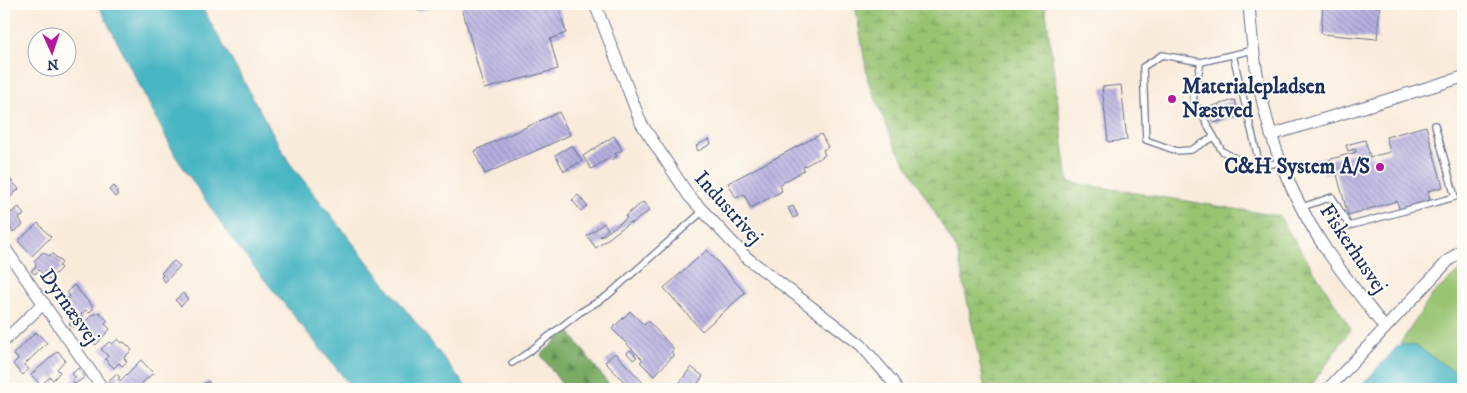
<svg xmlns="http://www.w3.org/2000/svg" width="1467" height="393" font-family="'IM FELL DW Pica',serif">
<defs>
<pattern id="forest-firs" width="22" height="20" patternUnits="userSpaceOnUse" patternTransform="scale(1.25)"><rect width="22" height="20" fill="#7aaa64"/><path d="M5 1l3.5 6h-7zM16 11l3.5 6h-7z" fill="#638b56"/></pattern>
<pattern id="wetland-marsh" width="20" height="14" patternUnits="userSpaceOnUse" patternTransform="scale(1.25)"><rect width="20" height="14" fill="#98c472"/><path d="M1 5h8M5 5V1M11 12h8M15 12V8" fill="none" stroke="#7ba061"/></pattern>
<pattern id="building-back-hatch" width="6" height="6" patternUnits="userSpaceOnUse" patternTransform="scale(1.25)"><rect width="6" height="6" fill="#b8b0e0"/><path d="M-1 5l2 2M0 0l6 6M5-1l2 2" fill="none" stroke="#9590b9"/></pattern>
</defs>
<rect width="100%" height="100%" fill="#fdfcf7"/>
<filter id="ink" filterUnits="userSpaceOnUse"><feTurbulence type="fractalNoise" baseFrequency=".02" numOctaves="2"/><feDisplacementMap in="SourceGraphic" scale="10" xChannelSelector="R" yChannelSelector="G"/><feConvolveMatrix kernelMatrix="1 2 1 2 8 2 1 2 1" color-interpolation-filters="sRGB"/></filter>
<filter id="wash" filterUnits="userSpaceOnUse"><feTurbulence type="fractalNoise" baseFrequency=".0096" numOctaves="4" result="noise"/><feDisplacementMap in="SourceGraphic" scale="20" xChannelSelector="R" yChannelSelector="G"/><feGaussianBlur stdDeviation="1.12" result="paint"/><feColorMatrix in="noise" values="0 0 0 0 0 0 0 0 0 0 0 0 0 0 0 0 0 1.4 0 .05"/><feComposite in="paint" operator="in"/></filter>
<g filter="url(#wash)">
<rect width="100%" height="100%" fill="#f9ebda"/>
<!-- grass -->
<polygon fill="#98c472" stroke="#5a7a68" points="1463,268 1463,377 1416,346 1400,344 1433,294"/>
<!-- forest -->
<polygon fill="url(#forest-firs)" stroke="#4a6c61" points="568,330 612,389 565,389 541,355"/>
<!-- wetland -->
<polygon fill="url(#wetland-marsh)" stroke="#5a7a68" points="855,4 1045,4 1068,182 1279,216 1351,329 1309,389 985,389 957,250 893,142 868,80"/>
<!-- water -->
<g fill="#47b5c3" stroke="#317290">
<polygon points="98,4 200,4 289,162 468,389 353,389 234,242 176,157"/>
<polygon points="1400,344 1416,346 1463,377 1463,389 1358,389"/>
</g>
<g id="blocks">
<!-- building -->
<g fill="url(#building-back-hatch)">
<polygon points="416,4 442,4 418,11"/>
<polygon points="461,4 558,4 566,33 550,39 558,69 484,89"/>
<polygon points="1323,4 1380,4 1377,39 1321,34"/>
<polygon points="1121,85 1127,140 1108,142 1102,87"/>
<polygon points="1235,100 1239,117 1213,123 1209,107"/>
<polygon points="559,112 570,135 485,174 474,151"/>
<polygon points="1426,126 1443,187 1428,191 1430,200 1399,209 1397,201 1348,215 1336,171 1324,174 1321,162 1356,152 1355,149 1348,151 1346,145 1365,140 1370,157 1390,152 1386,137"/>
<polygon points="821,134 828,147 823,150 825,155 803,167 804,170 779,185 782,191 751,208 744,194 736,198 728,183"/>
<polygon points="614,136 622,150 615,154 617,156 611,160 609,158 591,169 583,156"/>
<polygon points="709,139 711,144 698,151 696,146"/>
<polygon points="572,145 582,161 564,171 555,155"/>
<polygon points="8,177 19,189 4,203 4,181"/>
<polygon points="114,186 118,190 116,192 118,194 115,197 109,190"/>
<polygon points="578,195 587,206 581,211 572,200"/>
<polygon points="643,202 650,210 631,224 630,222 596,248 587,236 604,223 608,229 600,236 601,237 627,218 625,216"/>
<polygon points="793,206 798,216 793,218 788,208"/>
<polygon points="19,207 24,215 19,218 23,225 13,232 4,218"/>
<polygon points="38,223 51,237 32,256 18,241"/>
<polygon points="707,250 745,293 702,331 664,288"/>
<polygon points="43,252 49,256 52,253 62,263 59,266 61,268 49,280 39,270 35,274 31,271 36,266 36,264 34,261"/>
<polygon points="174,261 180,266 165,282 161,277 163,275 161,273"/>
<polygon points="74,285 94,308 89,313 86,310 81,314 83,317 81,320 63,302 70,296 67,292"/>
<polygon points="183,293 188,299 181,306 175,300"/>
<polygon points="630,311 644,325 648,321 674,349 671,352 674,355 654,376 640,362 643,360 612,329"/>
<polygon points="99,312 108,321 105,324 110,329 96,345 79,327 94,313 95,315"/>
<polygon points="75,318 79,322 73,328 69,324"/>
<polygon points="36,332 47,343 24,365 29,369 23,375 13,364 18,359 13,354"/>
<polygon points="118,339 122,343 124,342 132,350 124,358 127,362 122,366 119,363 114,368 105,359 108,356 101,349 109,342 112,344"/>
<polygon points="630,350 637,357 633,360 627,353"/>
<polygon points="58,351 65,360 57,369 60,372 53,380 50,377 41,385 31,375"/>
<polygon points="615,353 649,389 631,389 605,362"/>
<polygon points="141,360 153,373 136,389 124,389 119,384 114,389 108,381 116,374 120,377 118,379 120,381"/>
<polygon points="691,367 703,376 694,389 675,389"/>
<polygon points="78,368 85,377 75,384 72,381 75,377 72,374"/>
<polygon points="208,381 214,389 197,389"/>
</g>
</g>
</g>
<g filter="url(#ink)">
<use href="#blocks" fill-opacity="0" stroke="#697189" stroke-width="1"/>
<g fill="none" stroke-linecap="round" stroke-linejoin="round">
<!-- lane casing -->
<g stroke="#697189" stroke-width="8">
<g id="lane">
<polyline points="1253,50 1201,62 1193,99 1222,151 1253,168 1281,162"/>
<polyline points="1233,55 1260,166"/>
<polyline points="1201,62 1162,55 1143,67 1146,140 1177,151 1191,150 1214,137"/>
<polyline points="1302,207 1332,197 1349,226 1455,197 1435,125"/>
<polyline points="512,363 526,354 579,313 607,296 703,211"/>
</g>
</g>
<!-- street casing -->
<g stroke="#697189" stroke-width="13">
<g id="street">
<polyline points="595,4 641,123 689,196 746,257 861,345 880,367 892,381 896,389"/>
<path d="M1249,4C1255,96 1275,173 1327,251C1345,277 1365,302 1384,327"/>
<polyline points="1271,135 1463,77"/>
<polyline points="4,247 103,389"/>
<polyline points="4,341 44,303"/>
<polyline points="1328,389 1449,260 1463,249"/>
</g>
</g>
<!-- lane -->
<use href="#lane" stroke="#fff" stroke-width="5.5"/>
<!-- street -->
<use href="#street" stroke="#fff" stroke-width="11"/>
</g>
</g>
<!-- markers -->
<g fill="#b5179e" stroke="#fdfcf7" stroke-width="2">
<circle cx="1172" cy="99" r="5"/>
<circle cx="1380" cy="167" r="5"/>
</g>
<g text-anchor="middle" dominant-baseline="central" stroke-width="4" stroke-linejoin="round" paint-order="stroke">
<!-- poi labels -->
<g font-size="21" font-weight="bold" fill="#1b2f5e" stroke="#fdfcf7" text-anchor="start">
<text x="1182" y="87">Materialepladsen<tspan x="1182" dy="24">Næstved</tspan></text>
<text x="1370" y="167" text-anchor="end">C&amp;H System A/S</text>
</g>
<!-- street labels -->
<g font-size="21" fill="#1b2f5e" stroke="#fdfcf7">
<text transform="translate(728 208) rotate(48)">Industrivej</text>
<text transform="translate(1353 249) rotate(56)">Fiskerhusvej</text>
<text transform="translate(69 307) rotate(55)">Dyrnæsvej</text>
</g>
</g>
<!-- margin -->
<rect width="1467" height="393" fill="none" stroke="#fdfcf7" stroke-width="20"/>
<!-- north arrow -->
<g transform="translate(52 52) rotate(177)"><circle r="24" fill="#fdfcf7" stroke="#a3aaba"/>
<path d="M0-4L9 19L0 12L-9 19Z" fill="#b5179e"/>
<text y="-8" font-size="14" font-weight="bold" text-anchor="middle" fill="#1b2f5e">N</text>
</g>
</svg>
